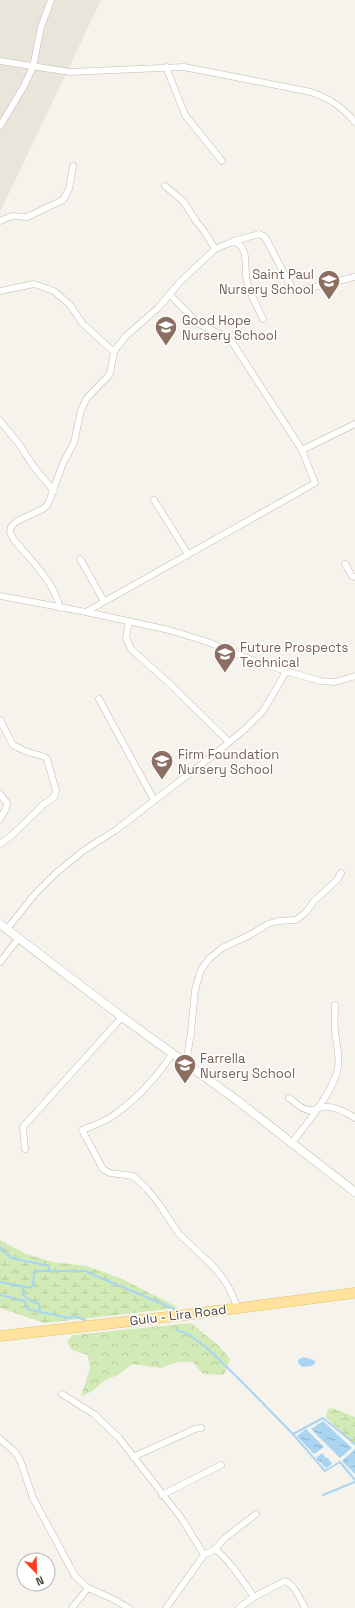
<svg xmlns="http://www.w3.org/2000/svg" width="355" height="1608" font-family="'Space Grotesk',sans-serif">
<defs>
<pattern id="forest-crowns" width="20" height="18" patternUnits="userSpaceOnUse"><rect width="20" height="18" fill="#d2eab5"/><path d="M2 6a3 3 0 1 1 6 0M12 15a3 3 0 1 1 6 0" fill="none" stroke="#b6ca9c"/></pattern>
<pattern id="wetland-marsh" width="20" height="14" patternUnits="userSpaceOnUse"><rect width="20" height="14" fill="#d2eab5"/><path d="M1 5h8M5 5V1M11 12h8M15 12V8" fill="none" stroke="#b6ca9c"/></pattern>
<pattern id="water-ripples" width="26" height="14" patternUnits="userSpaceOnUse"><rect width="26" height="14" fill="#a9d4f2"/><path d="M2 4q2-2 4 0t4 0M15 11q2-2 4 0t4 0" fill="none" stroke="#8caec5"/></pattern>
</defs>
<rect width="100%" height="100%" fill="#f6f3ec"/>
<!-- residential -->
<polygon fill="#eae5da" points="0,0 101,0 0,212"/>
<!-- forest -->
<polygon fill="url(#forest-crowns)" points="191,1323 220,1347 230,1359 224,1375 203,1374 193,1362 176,1362 161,1368 132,1364 118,1375 105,1380 91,1392 81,1396 90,1369 88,1355 72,1350 67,1342 73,1335"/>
<!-- wetland -->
<g fill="url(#wetland-marsh)">
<polygon points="0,1240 26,1254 53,1262 87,1266 120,1278 179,1308 44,1323 0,1308"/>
<polygon points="332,1408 355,1417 355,1446 326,1417 328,1409"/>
</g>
<!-- water -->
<g fill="url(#water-ripples)">
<polygon points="303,1357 314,1360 315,1363 312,1366 302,1367 298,1363 298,1360"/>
<polygon points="323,1421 352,1448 340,1458 311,1429"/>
<polygon points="306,1429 324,1447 314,1454 297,1436"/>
<polygon points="355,1449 355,1474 342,1461"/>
<polygon points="322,1453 326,1458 328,1458 332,1464 326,1468 316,1458"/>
</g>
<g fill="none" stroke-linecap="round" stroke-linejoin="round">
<!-- stream -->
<g stroke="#a9d4f2" stroke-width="2">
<polyline points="0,1247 11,1258 49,1266 49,1271 85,1271 174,1309"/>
<polyline points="0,1282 32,1288 35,1271 49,1271"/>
<polyline points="23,1287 23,1294 29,1300 39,1304 40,1312"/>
<polyline points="0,1295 25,1301 27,1309 69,1318 74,1316 85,1320"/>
<polyline points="176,1330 188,1334 207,1348 241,1381 293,1434 323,1418 355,1444"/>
<polyline points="293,1434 325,1471 340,1462 355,1480"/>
<polyline points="323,1495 355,1482"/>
</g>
<!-- minor casing -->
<g stroke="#c2bbae" stroke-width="7">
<g id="minor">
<path d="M0,61L70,72L184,67L311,92C330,99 341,106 355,122"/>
<polyline points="166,67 185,115 222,161"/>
<polyline points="0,126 24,86 33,67 41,27 51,0"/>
<polyline points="165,186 183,201 196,221 204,231 215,249"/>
<polyline points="0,221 12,216 27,217 63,200 69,189 73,166"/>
<polyline points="234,241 259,234 265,237 294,292 355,277"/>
<polyline points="0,291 34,284 54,291 70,305 83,324 114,352"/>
<polyline points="0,421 19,444 34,467 54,491"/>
<polyline points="302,450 355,424"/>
<polyline points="154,500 188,554"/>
<polyline points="80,559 104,601"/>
<polyline points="345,564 352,576 355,577"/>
<polyline points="0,596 86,612 169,630 208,642 259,663 320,681 335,682 355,676"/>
<path d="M60,608C54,582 31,560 14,540L10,532L11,527L17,521L43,509L48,504L63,463L74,443L81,410L87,398L110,374L114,352L117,347L126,336L158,308L180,282L215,249L234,241C251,249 243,267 247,281C250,294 257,306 263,319"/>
<polyline points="86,612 315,483 302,450 232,342 224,336 199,324 170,295"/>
<polyline points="129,621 126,638 131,649 170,684 229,742"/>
<polyline points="99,699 154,800"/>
<polyline points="0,720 13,745 25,751 45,757 47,759 55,787 56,791 54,797 43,805 11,836 0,844"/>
<polyline points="0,794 7,803 6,809 0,819"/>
<polyline points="7,929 35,894 56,873 83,851 116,830 216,753 245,729 263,711 286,672"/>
<polyline points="0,962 19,938"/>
<path d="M173,1053C156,1078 135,1101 111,1117C102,1123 92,1126 82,1130L103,1169L110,1173L133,1176L147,1189L159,1204L179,1234L212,1265L221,1276L228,1286L238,1308"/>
<polyline points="186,1063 191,1033 195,990 201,970 209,959 222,948 248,936 268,924 278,921 296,920 306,912 314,901 337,880 341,873"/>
<path d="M289,1098C295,1102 301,1109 308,1110C313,1111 318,1108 323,1107C334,1105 346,1112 355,1118"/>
<path d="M291,1144C305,1126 335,1090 338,1067C340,1054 336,1043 335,1030C334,1022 335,1014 335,1005"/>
<polyline points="25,1149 23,1127 122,1017"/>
<polyline points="62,1394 94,1414 119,1438 182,1519 204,1555 166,1608"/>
<polyline points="0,1439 15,1452 20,1460 33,1498 75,1576 88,1588 111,1598 129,1608"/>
<polyline points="133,1457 195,1429 201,1428"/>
<polyline points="162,1495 221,1465"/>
<path d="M215,1549C231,1562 242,1580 254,1597"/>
<polyline points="204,1555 215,1549 225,1538 256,1514"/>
<polyline points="72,1608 88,1588"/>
<path d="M239,1608L254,1597L285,1581C295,1585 300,1599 305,1608"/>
</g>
</g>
<!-- tertiary casing -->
<g stroke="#c2bbae" stroke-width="9">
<polyline id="tertiary" points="0,924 122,1017 238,1101 355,1192"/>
</g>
<!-- primary casing -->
<g stroke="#e6c16a" stroke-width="11">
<polyline id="primary" points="0,1336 185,1315 355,1293"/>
</g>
<!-- minor -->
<use href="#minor" stroke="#fff" stroke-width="6"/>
<!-- tertiary -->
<use href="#tertiary" stroke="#fff" stroke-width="8"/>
<!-- primary -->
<use href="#primary" stroke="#ffe39c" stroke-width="10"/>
</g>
<!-- icons -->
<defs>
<g id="school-pin" transform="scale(1.15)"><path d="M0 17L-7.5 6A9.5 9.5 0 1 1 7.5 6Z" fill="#8d6e63" stroke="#fff"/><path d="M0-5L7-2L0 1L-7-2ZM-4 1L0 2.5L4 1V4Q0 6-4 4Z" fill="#fff"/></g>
</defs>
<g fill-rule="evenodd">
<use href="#school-pin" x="329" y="281"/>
<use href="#school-pin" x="166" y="327"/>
<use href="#school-pin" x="225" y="654"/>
<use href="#school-pin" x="162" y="761"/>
<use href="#school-pin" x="185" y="1065"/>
</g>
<g text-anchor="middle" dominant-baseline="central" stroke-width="3" stroke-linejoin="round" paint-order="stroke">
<!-- education labels -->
<g font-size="13" fill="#785e54" stroke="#fff" text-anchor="start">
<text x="314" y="274" text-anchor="end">Saint Paul<tspan x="314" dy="15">Nursery School</tspan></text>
<text x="182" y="320">Good Hope<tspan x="182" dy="15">Nursery School</tspan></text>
<text x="240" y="647">Future Prospects<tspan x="240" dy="15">Technical</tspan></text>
<text x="178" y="754">Firm Foundation<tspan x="178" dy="15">Nursery School</tspan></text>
<text x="200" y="1058">Farrella<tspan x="200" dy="15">Nursery School</tspan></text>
</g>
<!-- street labels -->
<g font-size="13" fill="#4b4439" stroke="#fff">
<text transform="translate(178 1315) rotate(-7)">Gulu - Lira Road</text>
</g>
</g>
<!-- north arrow -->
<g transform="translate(36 1572) rotate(157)"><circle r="19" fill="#ffffff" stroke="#b7b4b0"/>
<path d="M0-3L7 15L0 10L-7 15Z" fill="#fc3f1d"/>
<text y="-6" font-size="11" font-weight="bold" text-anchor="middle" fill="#4b4439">N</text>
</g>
</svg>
